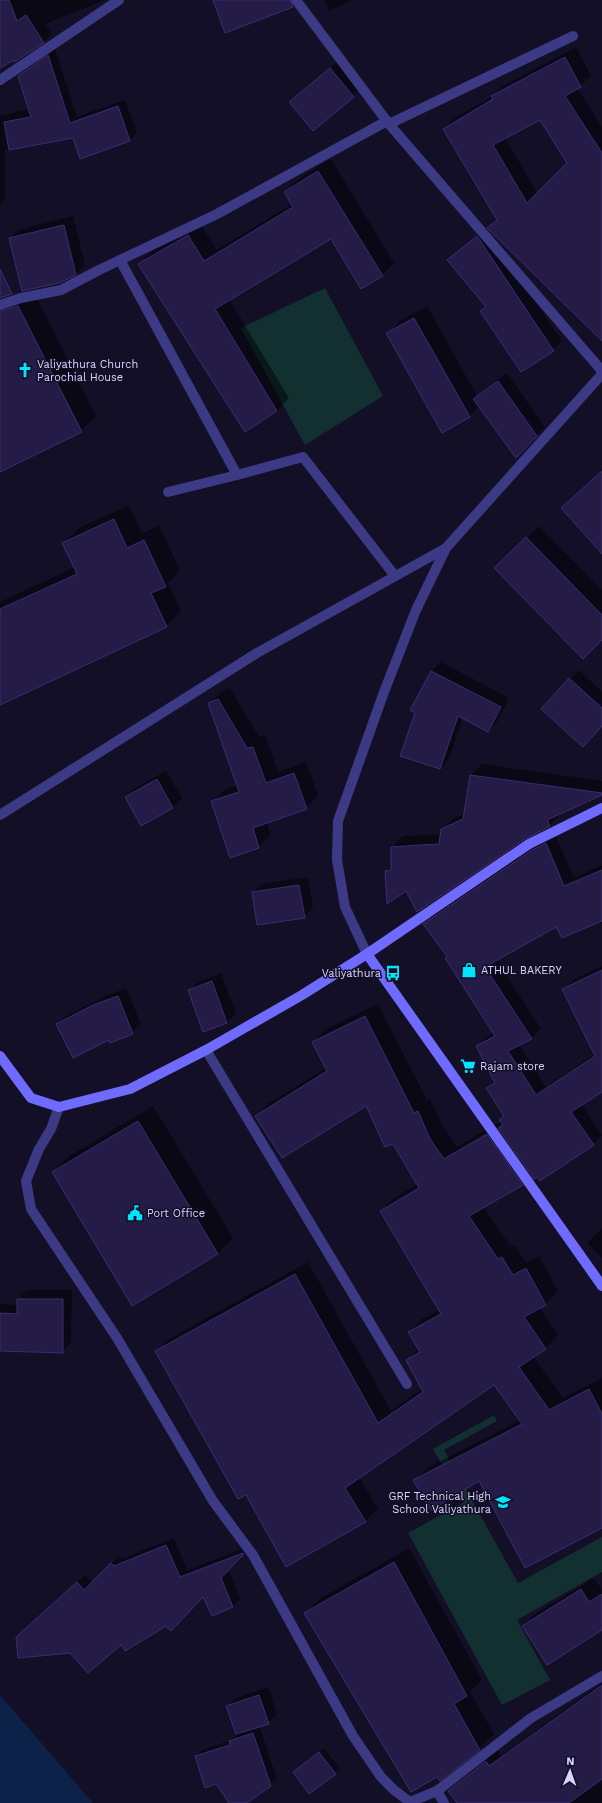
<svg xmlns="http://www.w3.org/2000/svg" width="602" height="1803" font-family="'Work Sans',sans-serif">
<rect width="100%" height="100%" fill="#130f26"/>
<!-- green -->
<g fill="#12302f">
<polygon points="325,288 383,396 305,445 241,328"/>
<polygon points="494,1415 497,1421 444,1450 518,1583 602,1537 602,1572 517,1620 550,1680 502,1705 408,1533 464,1502 433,1449"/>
</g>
<!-- water -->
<polygon fill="#0c2248" points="0,1695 93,1803 0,1803"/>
<!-- shadow -->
<g fill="#0007" fill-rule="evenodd">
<polygon points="0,0 105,0 45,24 52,34 43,42 14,58 0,61"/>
<polygon points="324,0 352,0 329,11"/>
<path d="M576,47L591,76L577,88L602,127V323L488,228L497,219L444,129L454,118L493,96L503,86ZM540,119L568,163L538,194L505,138Z"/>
<polygon points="55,49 77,117 125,100 137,133 130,140 74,137 5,149 5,199 0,204 0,116 30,109 19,76 27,69"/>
<polygon points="339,60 362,87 313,130 290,102"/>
<polygon points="331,159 394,263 382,275 331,238 229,299 289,398 277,411 245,431 139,265 151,252 200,224 217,250 292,204 285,192 297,180"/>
<polygon points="73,216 85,265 76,274 59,283 10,238 18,230"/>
<polygon points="486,228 562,341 553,350 481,312 487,306 448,260"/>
<polygon points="33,291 96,416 81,431 0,461 0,302 12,296 18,296"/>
<polygon points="427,306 477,396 507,373 545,427 516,457 479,406 469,416 387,334 400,321"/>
<polygon points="129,505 142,534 159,525 180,571 168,583 181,611 166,626 0,692 0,602 75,567 64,543 79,528"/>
<polygon points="539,526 602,590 602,638 508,556"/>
<polygon points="441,662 509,698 497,722 488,731 463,718 449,759 440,768 416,712 411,710 432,671"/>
<polygon points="579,670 602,692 602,725 542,708"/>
<polygon points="230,688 259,737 265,735 278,772 306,762 318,796 306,808 266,822 271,835 259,847 212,802 224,790 237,785 209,704 221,692"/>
<polygon points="482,764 602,781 602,794 560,813 561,814 550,825 525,838 406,889 386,871 392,866 392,847 403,836 441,834 442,830 453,819 465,813 471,775"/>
<polygon points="166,771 182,798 173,807 141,824 126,797 135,788"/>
<polygon points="555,834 574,878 602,865 602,925 600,921 557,925 496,959 541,1029 532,1038 519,1045 546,1087 602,1049 602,1090 581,1104 602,1135 593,1144 538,1175 532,1174 522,1184 483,1207 511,1247 515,1245 526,1263 539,1256 558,1291 546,1304 539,1307 558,1335 546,1348 533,1356 563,1398 602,1378 602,1527 480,1480 415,1481 427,1468 520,1420 494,1383 359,1477 378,1509 365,1521 246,1494 157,1352 169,1339 308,1262 391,1411 422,1389 407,1360 419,1349 410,1332 422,1319 439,1310 381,1211 394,1198 418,1184 393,1142 367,1105 257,1116 269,1103 326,1068 313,1042 326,1029 378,1004 427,1100 430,1099 443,1126 457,1147 501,1121 505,1115 488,1088 495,1081 477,1046 487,1037 494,1033 448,956 425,924 434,914 543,840"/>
<polygon points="308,877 313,908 304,917 253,892 262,884"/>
<polygon points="602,966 602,1019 564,989 573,980"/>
<polygon points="221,973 236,1014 227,1022 204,1031 189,990 198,982"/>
<polygon points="126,988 141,1024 132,1033 110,1039 57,1024 66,1016 103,997"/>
<polygon points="153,1106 233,1238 218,1253 133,1304 53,1172 68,1157"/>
<polygon points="602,1228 602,1258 587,1243"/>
<polygon points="27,1290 72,1290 71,1343 62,1352 0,1350 0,1304 18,1305 18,1299"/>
<polygon points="174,1538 187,1570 251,1546 228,1570 240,1598 233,1606 212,1615 204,1595 166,1624 121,1643 71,1652 17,1637 85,1575 92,1583 119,1556 122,1559"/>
<polygon points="409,1548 482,1680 470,1692 494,1734 479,1749 306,1613 321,1598"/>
<polygon points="594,1578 602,1590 602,1628 523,1626 535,1614"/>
<polygon points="602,1683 602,1803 458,1803 449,1791 461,1779 498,1750 501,1756"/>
<polygon points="268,1687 277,1714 268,1723 243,1731 243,1733 260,1728 277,1779 245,1803 230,1803 196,1756 202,1750 229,1741 237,1735 227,1706 236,1698"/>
<polygon points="324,1748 340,1769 310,1793 294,1772"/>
</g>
<!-- building -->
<g fill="#241b47" stroke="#3b2d73" fill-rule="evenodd">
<polygon points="0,0 9,0 17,21 26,15 44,43 14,62 14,60 0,68"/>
<polygon points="213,0 290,0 293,7 225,33"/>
<polygon points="48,55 70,123 118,106 130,141 80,159 73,138 9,150 4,122 31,117 18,76"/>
<path d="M565,57L581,87L565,96L602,153V341L487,228L497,220L443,129L493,99L491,96ZM540,120L567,163L527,203L493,145Z"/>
<polygon points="330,68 354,97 313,131 289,102"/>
<polygon points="318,171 383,276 361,289 331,239 215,309 277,411 245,432 138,264 188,235 204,261 293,207 284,192"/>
<polygon points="64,225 76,275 59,283 22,291 9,238"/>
<polygon points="477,236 554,351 521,372 480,311 486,307 447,260"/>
<polygon points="0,269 12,294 0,298"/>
<polygon points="18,306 82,432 0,472 0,311"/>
<polygon points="414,318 470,417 442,433 386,333"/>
<polygon points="498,381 537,436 516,458 473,399"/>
<polygon points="602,471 602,554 561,508"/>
<polygon points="114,519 127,548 144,540 166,587 151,593 167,627 0,705 0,609 77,574 62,543"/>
<polygon points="526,537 602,615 602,640 583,659 494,568"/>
<polygon points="431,671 501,707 488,732 458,716 440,769 400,756 415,713 410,710"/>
<polygon points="569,678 602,708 602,726 583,747 541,709"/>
<polygon points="218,699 247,748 253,747 266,783 294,773 307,809 253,828 259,848 230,858 211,801 239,792 208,703"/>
<polygon points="470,775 602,793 602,795 547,820 550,826 525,839 417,912 406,891 387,904 385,871 391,870 391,847 439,844 441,829 463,819"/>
<polygon points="157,779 173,808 141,826 125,797"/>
<polygon points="546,843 564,886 602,870 602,921 562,938 556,927 485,967 532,1039 508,1051 536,1095 595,1056 562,989 602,970 602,1092 571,1112 594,1145 540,1181 537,1177 534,1179 498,1128 503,1125 499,1120 504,1116 486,1088 495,1083 476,1046 495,1036 445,958 447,956 423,924 532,850"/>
<polygon points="299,885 305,918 257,925 252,892"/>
<polygon points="212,981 227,1023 203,1032 188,990"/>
<polygon points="118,996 133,1034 110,1043 109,1040 73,1058 56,1024 93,1005"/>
<polygon points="365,1016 414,1113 418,1111 430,1139 444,1159 487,1134 523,1185 469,1216 498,1259 502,1257 513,1275 526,1268 546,1305 524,1317 546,1349 519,1367 549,1410 589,1389 602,1414 602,1528 525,1568 479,1481 431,1510 413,1480 522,1424 494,1385 345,1488 366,1522 286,1567 246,1495 238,1499 155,1351 295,1274 378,1423 423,1392 406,1360 420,1352 408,1332 441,1314 380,1211 419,1188 393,1144 385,1147 366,1106 282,1158 255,1116 327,1071 312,1042"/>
<polygon points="138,1121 218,1254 132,1306 52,1172"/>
<polygon points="17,1299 63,1299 63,1353 0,1351 0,1313 17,1314"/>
<polygon points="166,1545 180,1577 243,1553 244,1554 221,1578 233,1607 212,1616 203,1597 171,1631 166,1626 125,1651 121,1645 88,1673 70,1653 18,1658 16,1637 77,1582 84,1590 111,1563 114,1566"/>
<polygon points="394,1562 467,1696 454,1704 480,1750 440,1781 437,1777 411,1792 304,1613"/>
<polygon points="581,1589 589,1602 602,1594 602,1630 547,1665 522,1626"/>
<polygon points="602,1685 602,1779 569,1803 457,1803 448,1791 486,1761 489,1766"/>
<polygon points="259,1695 269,1724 236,1734 226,1706"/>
<polygon points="253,1733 271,1786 247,1803 229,1803 216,1784 205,1788 195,1756 230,1745 229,1741"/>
<polygon points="319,1752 336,1774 309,1794 293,1772"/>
</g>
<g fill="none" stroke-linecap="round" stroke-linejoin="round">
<!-- lane -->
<g stroke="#3d3a85" stroke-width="10">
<polyline points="206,1050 407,1384"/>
<polyline points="59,1107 51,1129 39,1149 26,1181 31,1209 117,1338 213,1501 253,1555 353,1736 381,1777 394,1790 410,1802 437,1791 531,1718 602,1676"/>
<polyline points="437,1791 444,1803"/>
</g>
<!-- street -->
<g stroke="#3d3a85" stroke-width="10">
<polyline points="296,0 389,124 602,371"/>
<polyline points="0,80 119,0"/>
<polyline points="389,124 573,36"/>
<polyline points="120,260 237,475 303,457 395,576"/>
<polyline points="0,305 21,298 61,290 99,270 217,214 387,121"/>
<polyline points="168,492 237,475"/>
<polyline points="0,815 257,653 446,548"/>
<polyline points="367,954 345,907 337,860 338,821 384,692 416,610 446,548 602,374"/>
</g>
<!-- secondary -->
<g stroke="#6f6bff" stroke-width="10">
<polyline points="367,954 602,1286"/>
<polyline points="0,1056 31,1098 59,1107 130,1089 206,1050 302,995 367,954 529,844 602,808"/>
</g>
</g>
<!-- icons -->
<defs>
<g id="church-bare" transform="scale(1.2)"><path d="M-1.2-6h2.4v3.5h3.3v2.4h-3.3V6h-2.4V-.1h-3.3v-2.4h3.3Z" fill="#00e5ff" stroke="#130f26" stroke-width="2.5" paint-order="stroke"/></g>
<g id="shop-bare" transform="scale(1.2)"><path d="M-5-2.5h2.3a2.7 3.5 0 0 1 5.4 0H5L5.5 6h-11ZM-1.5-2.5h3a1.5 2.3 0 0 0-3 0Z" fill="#00e5ff" stroke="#130f26" stroke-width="2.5" paint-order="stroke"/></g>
<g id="bus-bare" transform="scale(1.2)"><path d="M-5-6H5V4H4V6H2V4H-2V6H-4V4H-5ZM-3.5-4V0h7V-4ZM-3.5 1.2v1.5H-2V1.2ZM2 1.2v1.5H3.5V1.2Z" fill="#00e5ff" stroke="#130f26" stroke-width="2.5" paint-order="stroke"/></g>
<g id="supermarket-bare" transform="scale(1.2)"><path d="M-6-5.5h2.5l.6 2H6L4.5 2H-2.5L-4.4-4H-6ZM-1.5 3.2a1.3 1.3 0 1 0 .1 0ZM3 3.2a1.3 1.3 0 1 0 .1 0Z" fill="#00e5ff" stroke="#130f26" stroke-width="2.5" paint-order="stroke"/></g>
<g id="civic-bare" transform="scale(1.2)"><path d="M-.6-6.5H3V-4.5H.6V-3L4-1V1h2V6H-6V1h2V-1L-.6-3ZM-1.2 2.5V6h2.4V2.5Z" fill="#00e5ff" stroke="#130f26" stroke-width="2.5" paint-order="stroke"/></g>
<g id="school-bare" transform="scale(1.2)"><path d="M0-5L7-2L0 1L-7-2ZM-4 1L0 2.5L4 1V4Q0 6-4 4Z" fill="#00e5ff" stroke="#130f26" stroke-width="2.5" paint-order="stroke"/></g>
</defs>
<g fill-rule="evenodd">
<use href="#church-bare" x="25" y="370"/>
<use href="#shop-bare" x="469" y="970"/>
<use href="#bus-bare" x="393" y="973"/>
<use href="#supermarket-bare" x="468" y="1066"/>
<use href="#civic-bare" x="135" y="1213"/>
<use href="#school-bare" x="503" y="1502"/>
</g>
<g text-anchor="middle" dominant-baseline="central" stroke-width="3" stroke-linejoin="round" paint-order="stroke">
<!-- poi labels -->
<g font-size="11" fill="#d9d4ff" stroke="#130f26" text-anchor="start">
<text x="37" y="364">Valiyathura Church<tspan x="37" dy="13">Parochial House</tspan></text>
<text x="481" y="970">ATHUL BAKERY</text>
<text x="381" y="973" text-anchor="end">Valiyathura</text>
<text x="480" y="1066">Rajam store</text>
<text x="147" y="1213">Port Office</text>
<text x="491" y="1496" text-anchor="end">GRF Technical High<tspan x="491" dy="13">School Valiyathura</tspan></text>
</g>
</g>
<!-- north arrow -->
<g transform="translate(570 1771) rotate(2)" stroke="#130f26" stroke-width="3" paint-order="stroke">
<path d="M0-3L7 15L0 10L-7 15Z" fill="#d9d4ff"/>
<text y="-6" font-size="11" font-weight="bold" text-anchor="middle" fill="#d9d4ff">N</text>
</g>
</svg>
